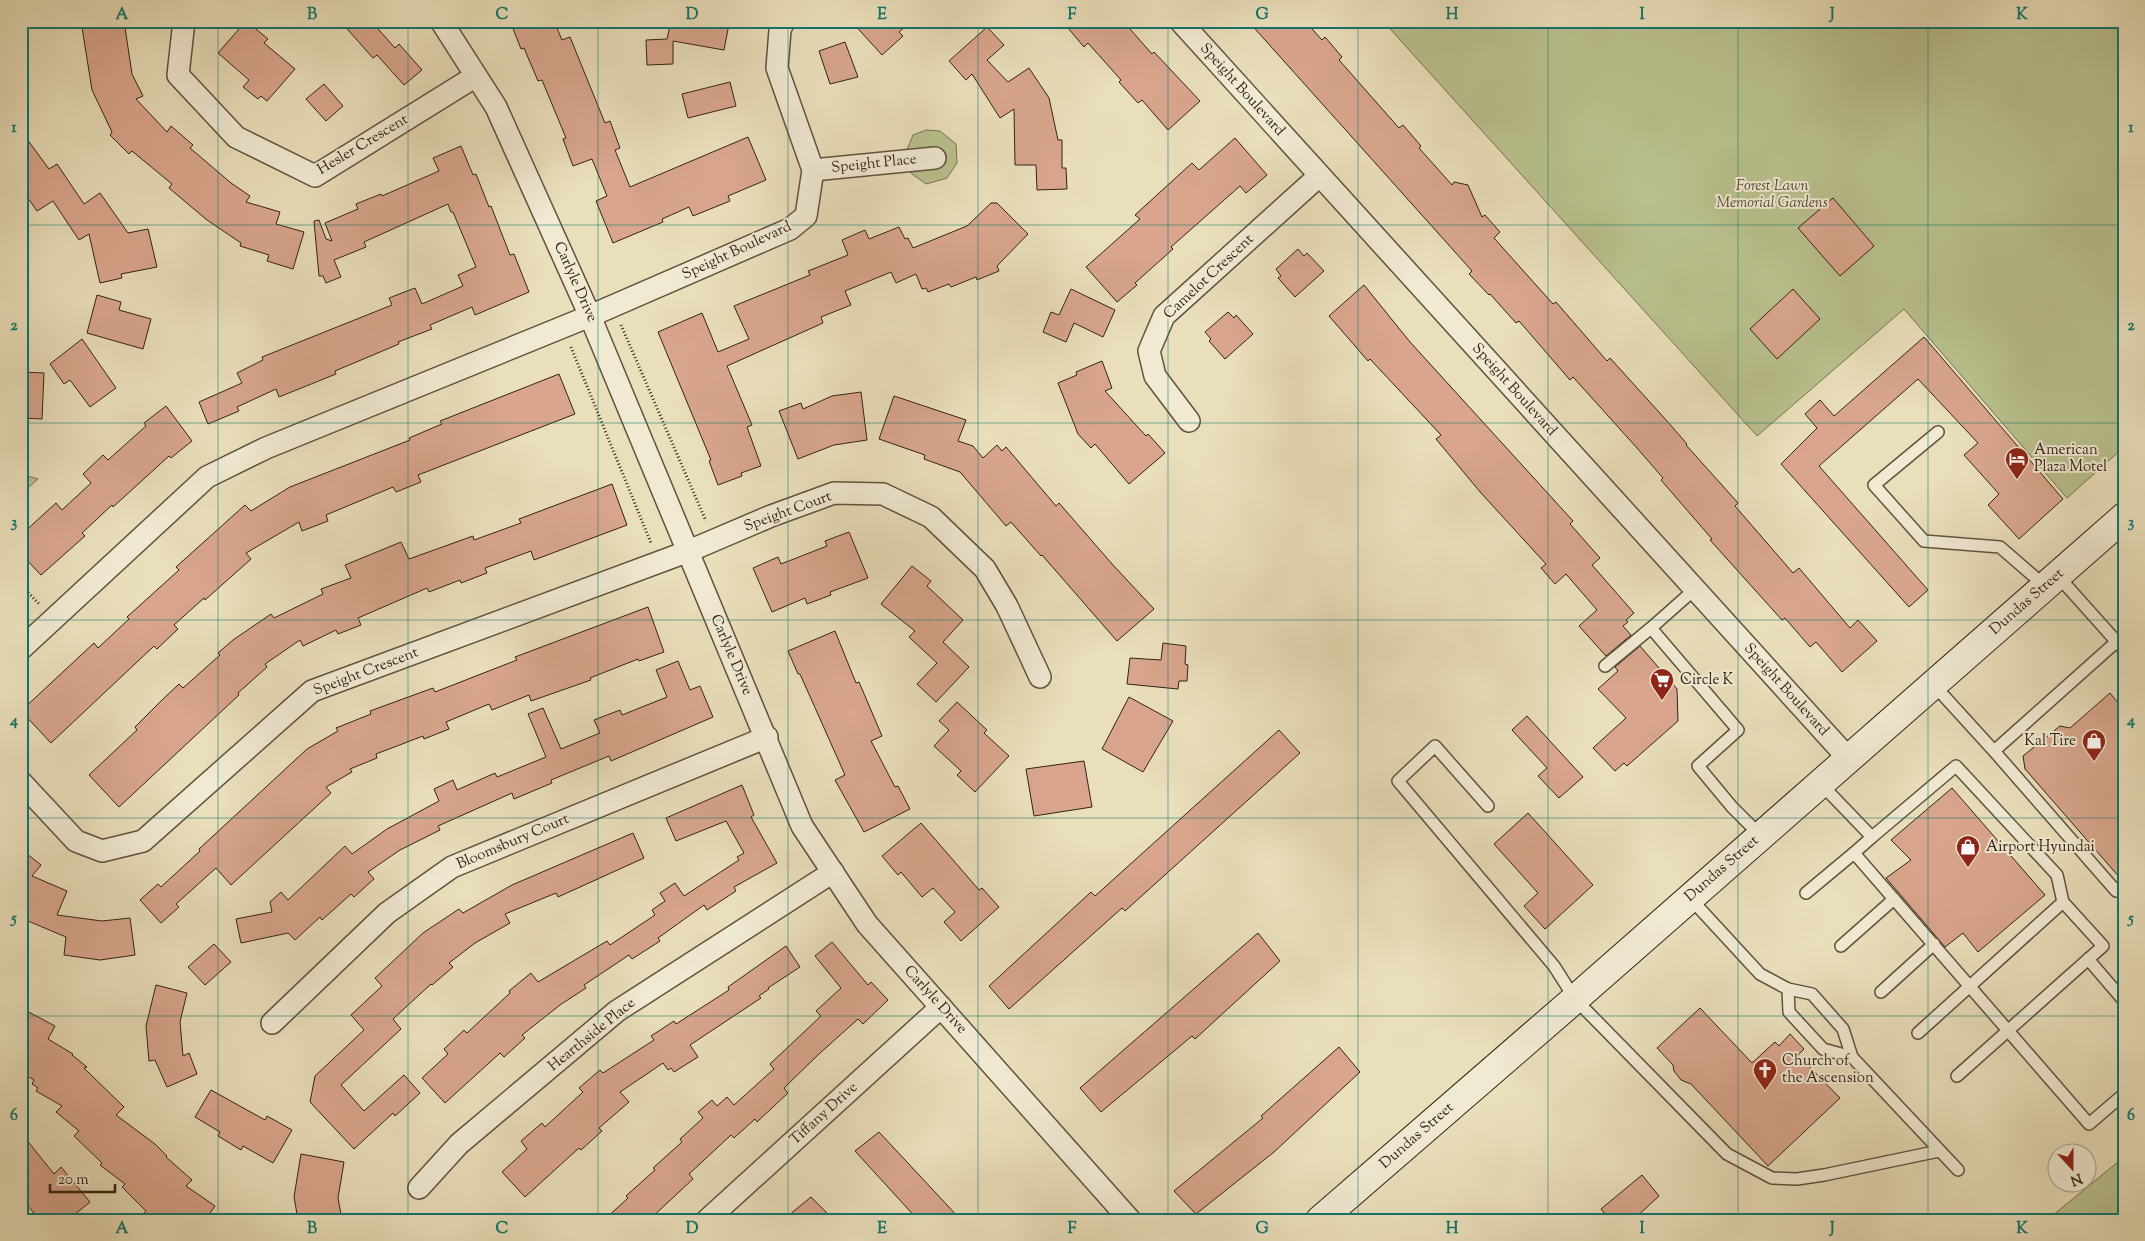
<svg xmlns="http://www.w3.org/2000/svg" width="2145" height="1241" font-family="'Sorts Mill Goudy',serif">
<rect width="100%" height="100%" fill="#eadfbb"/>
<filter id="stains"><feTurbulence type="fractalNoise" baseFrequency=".004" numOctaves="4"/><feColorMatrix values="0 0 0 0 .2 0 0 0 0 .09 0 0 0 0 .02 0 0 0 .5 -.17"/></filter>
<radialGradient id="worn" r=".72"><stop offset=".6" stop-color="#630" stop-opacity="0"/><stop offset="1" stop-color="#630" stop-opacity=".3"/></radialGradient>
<!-- green -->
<g fill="#b9c18e" stroke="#767252">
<polygon points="1383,21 2124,21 2124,447 2067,498 1904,309 1757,436"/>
<polygon points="926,130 940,131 956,144 957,163 947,178 926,184 912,174 904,157 913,135"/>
<polygon points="21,474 38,479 21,494"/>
<polygon points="2124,1157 2124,1220 2047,1220"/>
</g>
<!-- building -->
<g fill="#d9a68d" stroke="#332216">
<polygon points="81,21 124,21 132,74 143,96 136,99 167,132 171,126 193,145 190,148 231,183 250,196 246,202 280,212 276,224 304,232 293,269 267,261 269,255 240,246 241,243 207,220 169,188 172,184 132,151 129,154 110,135 112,132 92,90"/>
<polygon points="246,21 268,39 264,43 295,69 267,101 261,96 258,99 243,87 249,80 218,53"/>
<polygon points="340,21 371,21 395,48 399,44 422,70 404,85 377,55 373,58"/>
<polygon points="510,21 554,21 562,40 570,37 605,123 610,121 620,148 615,150 630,187 748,137 766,180 728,196 730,201 693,216 689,207 662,219 663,222 613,243 596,201 607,196 592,159 573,166 563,139 566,138 542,80 538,81 524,48 521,49"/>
<polygon points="671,21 714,21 729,24 724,50 673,41 673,64 647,65 646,40 667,39"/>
<polygon points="851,21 912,21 899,32 903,36 882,55"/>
<polygon points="1062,21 1123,21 1152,54 1154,52 1200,101 1168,130 1142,100 1138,103 1119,82 1121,80 1088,43 1084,47"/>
<polygon points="1248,21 1305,21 1322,40 1325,37 1342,57 1339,60 1399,128 1403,125 1421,146 1419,148 1452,185 1454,182 1468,185 1482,217 1485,215 1500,232 1494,238 1553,304 1556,302 1607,361 1610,358 1667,421 1687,444 1686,445 1738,503 1735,506 1793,573 1799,568 1850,628 1858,620 1877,641 1842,672 1816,642 1810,647 1785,618 1782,620 1710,540 1712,539 1661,480 1663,478 1637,448 1573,377 1570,380 1519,321 1516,323 1490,294 1489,295 1469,274 1472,271"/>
<polygon points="987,27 1004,45 987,60 1008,82 1029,68 1049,98 1058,140 1062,140 1062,168 1066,168 1067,189 1037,190 1036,165 1015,165 1014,109 1000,118 972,74 966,80 949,61"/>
<polygon points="845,42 858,77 830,84 819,51"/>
<polygon points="730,82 736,106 688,118 682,94"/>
<polygon points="324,84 343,106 326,121 306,99"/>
<polygon points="21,131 49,169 57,164 84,204 100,193 128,233 148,229 157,267 121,274 122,278 100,283 89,234 79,240 53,201 37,211 21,188"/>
<polygon points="1235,138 1267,175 1246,193 1240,186 1171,247 1173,249 1135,283 1137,285 1117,302 1086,267 1140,219 1135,215 1192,163 1199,170"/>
<polygon points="461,146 473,175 476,174 489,207 491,206 510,255 514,254 529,292 475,315 472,307 430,325 432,329 398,342 399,344 335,371 336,374 279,397 276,389 237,407 239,411 208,424 199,402 242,383 237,373 263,360 262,357 392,305 389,298 415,288 422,304 463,286 458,275 476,267 453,212 451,212 448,204 364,242 366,247 334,260 341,277 326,283 323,276 319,276 314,221 319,220 326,239 332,241 325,223 358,209 356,204 381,194 382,196 439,171 433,158"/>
<polygon points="1833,198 1874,246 1840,276 1798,228"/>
<polygon points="991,203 997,203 1028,234 997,266 999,271 977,280 976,277 951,287 949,284 928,292 926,288 922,289 916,274 896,283 891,272 845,291 851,305 821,317 823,323 727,366 752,425 747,427 761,466 741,473 742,476 718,485 709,461 711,460 658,332 702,313 718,352 749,339 734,306 810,275 808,271 848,255 842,240 865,230 869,239 899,227 905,239 908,238 913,248 967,226"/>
<polygon points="1298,249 1304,256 1307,253 1324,271 1295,297 1278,278 1281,276 1276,269"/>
<polygon points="1364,285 1410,342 1573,521 1570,524 1600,558 1592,565 1634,613 1626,620 1628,622 1623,626 1631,635 1606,656 1579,626 1597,610 1566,574 1555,584 1541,568 1546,564 1481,493 1436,439 1441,435 1370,359 1368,361 1329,316"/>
<polygon points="1071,289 1115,310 1103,337 1074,323 1066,342 1043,332 1051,312 1059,315"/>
<polygon points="1793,289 1820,319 1777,359 1750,329"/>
<polygon points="97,295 121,302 119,310 151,319 143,349 87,333"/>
<polygon points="1228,312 1234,318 1236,315 1253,334 1225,359 1209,341 1211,339 1205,332"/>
<polygon points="1924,337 2063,499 2019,539 1988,505 1999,494 1964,455 1978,443 1918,379 1819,466 1928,590 1909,607 1781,464 1817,428 1805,414 1820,400 1834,416"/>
<polygon points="82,339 116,388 90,407 70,380 64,384 50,364"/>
<polygon points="1102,361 1112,388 1105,391 1146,436 1148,434 1165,453 1129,484 1095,444 1091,448 1078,434 1058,383 1077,375 1076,372"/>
<polygon points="21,372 44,373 42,419 21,418"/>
<polygon points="559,374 575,414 418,475 421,482 396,492 393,487 326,515 328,521 302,531 299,522 246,553 251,559 205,600 204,598 174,625 178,629 157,649 154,646 51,743 21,711 94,643 98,648 129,619 127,617 179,570 176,567 245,505 251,511 290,487 410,440 409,438 442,424 440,421"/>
<polygon points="861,392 867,440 834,445 798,459 779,411 801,403 803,409 832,396"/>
<polygon points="894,396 966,420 958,441 973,446 983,458 997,445 1002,451 1006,447 1056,506 1059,503 1113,565 1154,609 1117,641 1042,555 1041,556 1011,522 1006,526 960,472 924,459 925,455 879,439"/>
<polygon points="166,406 192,441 171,458 169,456 113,507 112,505 82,533 85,536 41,575 21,554 21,535 56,503 62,510 91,483 83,474 103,455 108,460 146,426 144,423"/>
<polygon points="612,484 627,525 534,560 531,551 485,568 487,573 461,583 460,580 429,592 427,588 358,618 361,625 338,634 336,630 303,646 300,640 265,664 267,667 238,693 239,695 119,807 89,775 137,730 135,727 162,700 179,684 183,688 220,655 218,653 233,640 271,614 274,618 323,594 321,589 351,578 345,565 401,542 409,559 473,536 474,540 521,523 519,519"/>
<polygon points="849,532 868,578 830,592 831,595 807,604 805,598 772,612 753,568 778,557 781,564 827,546 825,541"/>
<polygon points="912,566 931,581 927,586 963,620 943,642 969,667 936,702 917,684 937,663 909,637 915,631 881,604"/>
<polygon points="648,607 664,652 639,661 638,659 590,678 591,680 531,701 529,695 492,710 489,704 446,722 449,729 424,739 423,736 376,754 377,758 350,769 352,772 326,787 331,793 231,885 216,868 176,904 179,907 161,923 140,900 158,884 161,887 200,851 199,849 307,749 338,731 336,728 371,714 370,711 433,688 435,692 517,660 515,657"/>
<polygon points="835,631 856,683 859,682 882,736 871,741 895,787 898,786 910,809 864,832 835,780 845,775 800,674 798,674 788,651"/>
<polygon points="1163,643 1186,646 1185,664 1188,665 1187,681 1179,681 1178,689 1127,684 1130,658 1161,660"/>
<polygon points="1640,646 1677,689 1678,721 1627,766 1624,763 1615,771 1593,748 1626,718 1598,689 1618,671 1615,667"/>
<polygon points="678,661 690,690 700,686 713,717 611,761 609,756 551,780 552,783 514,799 512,793 438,826 440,830 400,850 368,872 374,879 354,897 351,894 322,920 320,917 295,940 288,933 241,943 236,919 272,912 270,902 281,892 288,900 345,846 352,854 387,829 439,801 434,789 453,780 457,790 495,773 497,777 546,757 528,714 543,708 561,749 600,733 594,720 620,710 622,715 667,697 656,670"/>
<polygon points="2110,693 2124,710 2124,877 2120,878 2025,769 2023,756 2060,726 2070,728"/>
<polygon points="1129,697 1173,721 1143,772 1102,749"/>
<polygon points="957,702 987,730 984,733 1009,756 975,792 957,775 961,771 934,746 949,730 939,721"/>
<polygon points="1527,716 1583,777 1559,798 1538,776 1547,768 1512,730"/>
<polygon points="1279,730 1300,753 1125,911 1122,908 1009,1009 989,986 1091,892 1095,896"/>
<polygon points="1084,761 1092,807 1034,816 1026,769"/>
<polygon points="742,785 754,815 751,817 777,863 734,887 736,891 707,910 704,905 658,938 660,941 632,959 629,955 584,985 586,988 560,1005 522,1035 525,1038 504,1057 500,1053 445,1103 422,1078 448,1054 444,1049 464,1030 467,1033 510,993 509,991 531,973 538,982 607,941 610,945 655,915 652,910 665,901 660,893 675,883 684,896 739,860 737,857 744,853 726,821 676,841 666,818"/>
<polygon points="1952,788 2045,895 1978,952 1963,933 1945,947 1886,878 1911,860 1891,840"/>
<polygon points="1528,813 1593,885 1545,929 1524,906 1538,893 1494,844"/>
<polygon points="921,823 979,890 982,888 999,907 961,941 944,922 955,912 933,888 922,897 901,872 898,875 882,856"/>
<polygon points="633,833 644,858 558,897 556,893 505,914 510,923 475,943 449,963 453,967 432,985 431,984 393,1019 401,1029 341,1085 364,1111 404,1075 420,1093 395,1116 393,1113 354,1149 310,1102 315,1076 364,1030 351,1015 382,986 375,978 423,933 459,909 463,913 512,885"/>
<polygon points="21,849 41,865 32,876 67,891 57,915 102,921 130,918 135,955 100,960 64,955 66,937 21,918"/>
<polygon points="1258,933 1280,961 1195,1039 1192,1036 1101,1112 1080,1088"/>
<polygon points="832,942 868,985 871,982 888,1000 863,1024 858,1019 819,1054 784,1088 788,1093 757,1122 755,1119 734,1138 731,1135 689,1174 693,1179 649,1220 604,1220 628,1198 626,1196 655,1170 653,1168 682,1142 680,1139 703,1118 698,1112 712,1100 717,1106 727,1097 734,1105 774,1069 770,1064 821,1016 816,1011 841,988 815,956"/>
<polygon points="214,944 231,962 205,985 188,967"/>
<polygon points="786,946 800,967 768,988 769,989 759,996 761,998 690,1045 698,1057 674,1072 671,1068 668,1070 663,1063 620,1092 629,1102 599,1128 602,1131 581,1150 579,1148 525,1197 502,1172 527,1149 521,1141 542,1123 545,1127 583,1092 579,1088 600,1070 603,1073 654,1040 651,1036 674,1021 676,1024 729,990 728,987"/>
<polygon points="156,985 187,993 180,1022 183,1056 189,1053 197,1074 167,1087 155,1060 149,1061 146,1026"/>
<polygon points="21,1008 55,1026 48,1039 73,1054 72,1055 87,1067 84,1068 124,1107 116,1115 155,1144 167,1156 166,1157 192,1180 186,1186 215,1206 205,1220 138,1220 146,1211 122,1187 125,1184 100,1165 102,1163 74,1136 79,1131 56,1112 62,1106 36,1091 38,1088 32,1084 34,1080 21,1072"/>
<polygon points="1700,1008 1752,1063 1775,1042 1779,1046 1790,1034 1804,1049 1798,1055 1840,1098 1768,1166 1691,1084 1681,1080 1674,1071 1673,1065 1657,1048"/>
<polygon points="1339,1047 1360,1072 1274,1152 1196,1214 1174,1191 1263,1118 1261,1116"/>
<polygon points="211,1090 265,1120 267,1116 292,1130 273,1163 243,1146 241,1150 218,1136 220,1132 195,1117"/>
<polygon points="879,1132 961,1220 918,1220 855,1151"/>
<polygon points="21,1133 54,1174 61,1167 90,1202 68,1220 40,1220 21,1198"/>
<polygon points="301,1154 344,1162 338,1198 342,1220 298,1220 294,1197"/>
<polygon points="1642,1175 1659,1196 1633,1220 1610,1220 1601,1209"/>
<polygon points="811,1197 834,1220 783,1220"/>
</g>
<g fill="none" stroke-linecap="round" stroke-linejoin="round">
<!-- lane casing -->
<g stroke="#61513f" stroke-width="14">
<g id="lane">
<polyline points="1938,432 1874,485 1924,541 2000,547 2045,586"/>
<polyline points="2057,575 2124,650"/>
<polyline points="1695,589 1651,628 1738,730 1698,766 1732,807 1760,835"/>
<polyline points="2124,635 1994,751 2116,891 2124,884"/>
<polyline points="1605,666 1651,628"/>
<polyline points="1933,684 1994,751"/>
<polyline points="1820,783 1872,837 1854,853 2089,1124 2124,1094"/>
<polyline points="1488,806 1435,746 1398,781 1554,966 1575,999 1727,1154 1772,1178 1797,1179 1824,1175 1939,1151"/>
<polyline points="1872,837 1956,766 2057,875 2063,902 2103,946 1957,1076"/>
<polyline points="1806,893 1854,853"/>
<polyline points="1689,897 1760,974 1788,989 1812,994 1843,1029 1852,1057 1958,1170"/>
<polyline points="1841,946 1894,899"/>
<polyline points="2088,959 2124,1001"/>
<polyline points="1788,989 1789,1012 1823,1049 1852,1057"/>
<polyline points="1881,992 1934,944"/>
<polyline points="1918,1033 2063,902"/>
</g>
</g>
<!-- street casing -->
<g stroke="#61513f" stroke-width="24">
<g id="street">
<polyline points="184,21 178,75 236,137 315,176 476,76"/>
<polyline points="441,21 496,107 590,316 802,826 867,924 1130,1220"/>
<polyline points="1180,21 1848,758"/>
<polyline points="813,170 935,158"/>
<polyline points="1189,421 1155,376 1149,351 1164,316 1319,176"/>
<polyline points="21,649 207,477 266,448 590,316 790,229 806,216 813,170 777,68 780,30 784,21"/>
<polyline points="21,782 76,841 102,851 143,841 312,691 689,551 771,516 834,493 883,494 931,517 985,569 1007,606 1040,677"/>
<polyline points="272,1023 387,913 452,867 767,737"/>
<polyline points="419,1188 459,1144 617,1011 833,872"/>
<polyline points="707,1220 941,1007"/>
</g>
</g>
<!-- secondary casing -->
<g stroke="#332216" stroke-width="30">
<polyline id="secondary" points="1320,1220 1575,999 2124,517"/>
</g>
<!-- path -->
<g stroke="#332216" stroke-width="3" stroke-dasharray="1 2.5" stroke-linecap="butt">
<polyline points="621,325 706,521"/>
<polyline points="571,347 651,543"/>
<polyline points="21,585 40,605"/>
</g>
<!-- lane -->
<use href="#lane" stroke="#f1ead3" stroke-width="11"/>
<!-- street -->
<use href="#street" stroke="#f1ead3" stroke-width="21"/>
<!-- secondary -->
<use href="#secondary" stroke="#f1ead3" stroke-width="28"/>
</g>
<!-- grid -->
<path fill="none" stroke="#0f766e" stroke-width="1" stroke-opacity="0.55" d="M218,21V1220M408,21V1220M598,21V1220M788,21V1220M978,21V1220M1168,21V1220M1358,21V1220M1548,21V1220M1738,21V1220M1928,21V1220M21,225H2124M21,423H2124M21,620H2124M21,818H2124M21,1016H2124"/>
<!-- icons -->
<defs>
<g id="hotel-pin" transform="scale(1.25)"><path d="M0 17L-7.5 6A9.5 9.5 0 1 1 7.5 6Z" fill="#8f2418" stroke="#f1ead3"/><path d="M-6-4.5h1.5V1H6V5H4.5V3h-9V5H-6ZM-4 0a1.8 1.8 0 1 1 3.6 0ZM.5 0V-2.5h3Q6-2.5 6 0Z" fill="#fff"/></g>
<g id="supermarket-pin" transform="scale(1.25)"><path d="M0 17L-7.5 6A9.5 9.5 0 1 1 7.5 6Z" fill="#8f2418" stroke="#f1ead3"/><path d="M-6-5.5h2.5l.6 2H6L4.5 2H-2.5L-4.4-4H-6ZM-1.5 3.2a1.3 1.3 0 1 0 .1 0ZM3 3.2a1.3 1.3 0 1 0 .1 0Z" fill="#fff"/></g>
<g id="shop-pin" transform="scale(1.25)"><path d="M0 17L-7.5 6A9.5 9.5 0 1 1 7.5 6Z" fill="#8f2418" stroke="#f1ead3"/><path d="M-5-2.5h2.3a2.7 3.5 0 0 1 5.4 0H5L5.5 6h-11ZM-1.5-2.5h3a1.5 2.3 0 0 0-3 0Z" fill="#fff"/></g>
<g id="church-pin" transform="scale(1.25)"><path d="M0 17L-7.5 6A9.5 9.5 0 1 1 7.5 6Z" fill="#8f2418" stroke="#f1ead3"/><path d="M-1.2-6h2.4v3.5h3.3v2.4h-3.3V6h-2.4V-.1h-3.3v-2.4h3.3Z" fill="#fff"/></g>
</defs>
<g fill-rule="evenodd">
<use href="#hotel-pin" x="2017" y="459"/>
<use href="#supermarket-pin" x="1662" y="680"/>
<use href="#shop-pin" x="2094" y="741"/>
<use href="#shop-pin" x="1968" y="847"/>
<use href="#church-pin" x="1765" y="1070"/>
</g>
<g text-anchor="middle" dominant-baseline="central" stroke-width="4" stroke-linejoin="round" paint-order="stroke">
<!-- street labels -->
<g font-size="15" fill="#332216" stroke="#f1ead3">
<text transform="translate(1242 90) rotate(48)">Speight Boulevard</text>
<text transform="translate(363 145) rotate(-31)">Hesler Crescent</text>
<text transform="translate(874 164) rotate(-6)">Speight Place</text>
<text transform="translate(737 251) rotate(-25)">Speight Boulevard</text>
<text transform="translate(1209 277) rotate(-43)">Camelot Crescent</text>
<text transform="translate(575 282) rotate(66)">Carlyle Drive</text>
<text transform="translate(1514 390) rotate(48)">Speight Boulevard</text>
<text transform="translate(788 512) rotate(-20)">Speight Court</text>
<text transform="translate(2027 602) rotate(-41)">Dundas Street</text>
<text transform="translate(731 655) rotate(67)">Carlyle Drive</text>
<text transform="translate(366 672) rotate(-21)">Speight Crescent</text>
<text transform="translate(1786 690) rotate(48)">Speight Boulevard</text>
<text transform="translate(513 842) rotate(-23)">Bloomsbury Court</text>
<text transform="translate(1722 869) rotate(-41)">Dundas Street</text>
<text transform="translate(935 1000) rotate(48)">Carlyle Drive</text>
<text transform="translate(592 1035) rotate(-39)">Hearthside Place</text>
<text transform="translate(824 1114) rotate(-42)">Tiffany Drive</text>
<text transform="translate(1417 1136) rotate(-41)">Dundas Street</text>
</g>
<!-- park labels -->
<g font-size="15" font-style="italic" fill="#544a34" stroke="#f1ead3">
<text x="1772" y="186">Forest Lawn<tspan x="1772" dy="17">Memorial Gardens</tspan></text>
</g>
<!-- poi labels -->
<g font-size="15" fill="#332216" stroke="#f1ead3" text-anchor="start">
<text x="2034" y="450">American<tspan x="2034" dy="17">Plaza Motel</tspan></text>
<text x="1680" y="680">Circle K</text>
<text x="2076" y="741" text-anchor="end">Kal Tire</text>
<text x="1986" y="847">Airport Hyundai</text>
<text x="1782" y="1061">Church of<tspan x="1782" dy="17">the Ascension</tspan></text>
</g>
</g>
<!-- margin -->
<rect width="2145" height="1241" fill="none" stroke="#eadfbb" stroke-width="55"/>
<!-- north arrow -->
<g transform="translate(2072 1168) rotate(159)"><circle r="24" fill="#f1ead3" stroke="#a59a87"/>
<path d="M0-4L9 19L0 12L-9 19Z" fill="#8f2418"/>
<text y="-8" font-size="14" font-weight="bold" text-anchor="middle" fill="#332216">N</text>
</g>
<!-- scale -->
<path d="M50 1184v8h65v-8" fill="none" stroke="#332216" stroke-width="2.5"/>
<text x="58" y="1184" font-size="15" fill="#332216" stroke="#f1ead3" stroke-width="4" paint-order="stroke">20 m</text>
<rect x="28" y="28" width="2090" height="1186" fill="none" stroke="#0f766e" stroke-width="2"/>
<g font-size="16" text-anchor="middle" font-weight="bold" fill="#0f766e">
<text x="122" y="19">A</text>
<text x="312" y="19">B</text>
<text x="502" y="19">C</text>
<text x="692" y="19">D</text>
<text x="882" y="19">E</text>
<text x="1072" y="19">F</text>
<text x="1262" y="19">G</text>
<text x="1452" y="19">H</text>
<text x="1642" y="19">I</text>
<text x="1832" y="19">J</text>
<text x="2022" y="19">K</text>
<text x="14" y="132">1</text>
<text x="2131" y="132">1</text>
<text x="14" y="330">2</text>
<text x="2131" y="330">2</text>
<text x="14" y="527">3</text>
<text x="2131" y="527">3</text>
<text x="14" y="725">4</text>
<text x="2131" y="725">4</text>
<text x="14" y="923">5</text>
<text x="2131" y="923">5</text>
<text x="14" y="1120">6</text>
<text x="2131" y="1120">6</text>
<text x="122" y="1233">A</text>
<text x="312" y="1233">B</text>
<text x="502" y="1233">C</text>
<text x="692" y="1233">D</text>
<text x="882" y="1233">E</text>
<text x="1072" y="1233">F</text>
<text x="1262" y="1233">G</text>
<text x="1452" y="1233">H</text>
<text x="1642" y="1233">I</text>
<text x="1832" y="1233">J</text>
<text x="2022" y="1233">K</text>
</g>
<rect width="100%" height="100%" filter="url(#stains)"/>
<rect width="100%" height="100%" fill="url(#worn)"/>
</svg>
